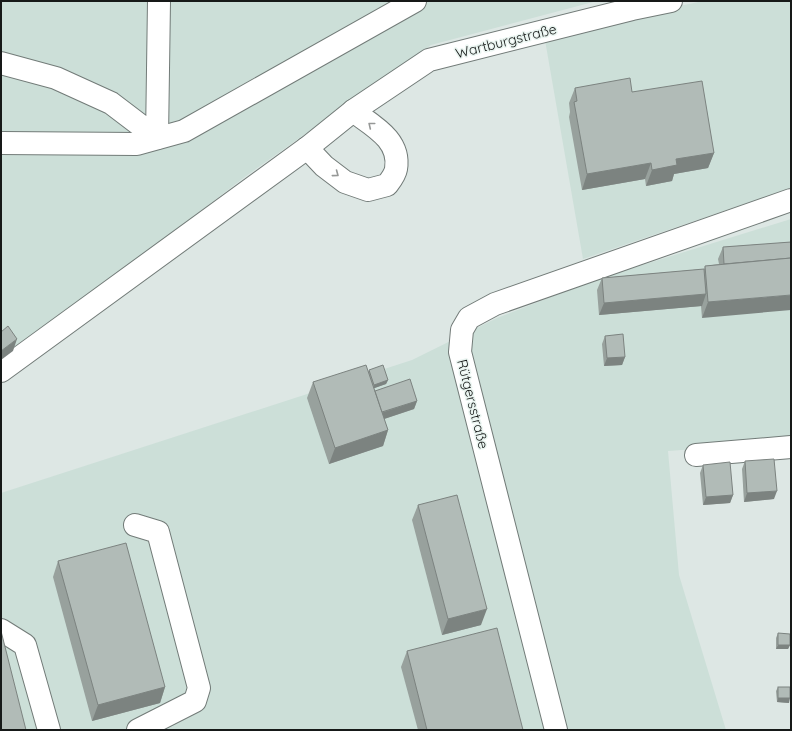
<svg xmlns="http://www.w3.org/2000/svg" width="792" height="731" font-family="Quicksand,sans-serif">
<rect width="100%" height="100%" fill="#dde7e4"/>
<!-- built -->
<g fill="#ccdfd8">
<polygon points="1,1 597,1 431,45 246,176 1,365"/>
<polygon points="703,1 791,1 791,188 583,259 545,40 633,16"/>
<polygon points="791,219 791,442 668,451 679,575 726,730 1,730 1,493 412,360 497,318 597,279"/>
</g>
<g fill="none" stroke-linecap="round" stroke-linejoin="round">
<!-- minor casing -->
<g stroke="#727b78" stroke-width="24">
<g id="minor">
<polyline points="1,63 56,78 111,103 157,138 159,1"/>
<polyline points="1,143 137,144 184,131 415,1"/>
<path d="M307,148L324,166L345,182L368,190L387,185C390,181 395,175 396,169C401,140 373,126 353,111"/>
<polyline points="1,371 307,148 353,111 429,60 632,9 671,1"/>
<polyline points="696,455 791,447"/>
<polyline points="135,525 158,532 199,688 195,701 138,730"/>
<polyline points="1,630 25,645 49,730"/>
<polyline points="556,730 460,352 462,330 469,318 495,304 791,200"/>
</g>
</g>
<!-- minor -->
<use href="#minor" stroke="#fff" stroke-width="22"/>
</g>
<!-- wall -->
<g fill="#98a19d">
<polygon points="575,88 632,92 714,153 708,168 674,174 672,181 646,186 645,179 582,190 569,117 570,112 569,103"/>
<polygon points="791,242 702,318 701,306 599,315 597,290 602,278 704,269 705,266 719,264 718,259 723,247"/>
<polygon points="605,336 625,357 622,365 604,366 602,344"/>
<polygon points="368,371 388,380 386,384 374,388 375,391 417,401 414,409 384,419 388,430 383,446 329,464 307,398 313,382"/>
<polygon points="745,461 774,499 744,502 742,469"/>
<polygon points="703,465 733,495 730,503 703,505 700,473"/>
<polygon points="418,505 481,625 442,635 412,520"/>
<polygon points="58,561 165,687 160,703 92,721 53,577"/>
<polygon points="778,633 790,645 788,649 776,649 776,638"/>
<polygon points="407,651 523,730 418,730 401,667"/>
<polygon points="778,687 789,703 777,702 776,691"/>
</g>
<!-- shaded-wall -->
<g fill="#7c8380">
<polygon points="714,153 708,168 674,174 672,181 646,186 652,170 676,159"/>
<polygon points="651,163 645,179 582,190 587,174"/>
<polygon points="706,294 702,306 599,315 604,303"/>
<polygon points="791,295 791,310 702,318 708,302"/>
<polygon points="17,339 13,351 1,360 1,351"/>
<polygon points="625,357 622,365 604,366 607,358"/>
<polygon points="388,380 386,384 372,389 374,385"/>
<polygon points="417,401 414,409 375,422 378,414"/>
<polygon points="388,430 383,446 329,464 335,448"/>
<polygon points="777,491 774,499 744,502 747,493"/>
<polygon points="733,495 730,503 703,505 706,497"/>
<polygon points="487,609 481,625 442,635 448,619"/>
<polygon points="778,645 790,645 788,649 776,649"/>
<polygon points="165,687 160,703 92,721 98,705"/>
<polygon points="778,698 790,698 789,703 777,702"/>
</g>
<!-- building -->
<g fill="#b1bbb7" stroke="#7c8380">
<polygon points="630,78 632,92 702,81 714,153 676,159 677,165 652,170 651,163 587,174 574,102 577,101 575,88"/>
<polygon points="791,242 791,258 724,264 723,247"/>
<polygon points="791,258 791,295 708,302 705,266"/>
<polygon points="704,269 706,294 604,303 602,278"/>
<polygon points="8,326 17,339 1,351 1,332"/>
<polygon points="623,334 625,357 607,358 605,336"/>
<polygon points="366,365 388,430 335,448 313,382"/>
<polygon points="383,365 388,380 374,385 369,370"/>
<polygon points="410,379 417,401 382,412 375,391"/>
<polygon points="774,459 777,491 747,493 745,461"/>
<polygon points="730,462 733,495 706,497 703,465"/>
<polygon points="457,495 487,609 448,619 418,505"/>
<polygon points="126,543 165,687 98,705 58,561"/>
<polygon points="497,628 523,730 427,730 407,651"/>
<polygon points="1,631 26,730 1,730"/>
<polygon points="778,633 790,634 790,645 778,645"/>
<rect x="778" y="687" width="12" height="11"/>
</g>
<!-- one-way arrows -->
<defs><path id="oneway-chevron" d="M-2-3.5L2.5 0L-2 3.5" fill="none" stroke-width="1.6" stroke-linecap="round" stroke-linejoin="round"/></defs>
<g stroke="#969897">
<use href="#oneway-chevron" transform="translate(371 125) rotate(-141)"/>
<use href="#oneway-chevron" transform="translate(336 174) rotate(37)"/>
</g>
<g text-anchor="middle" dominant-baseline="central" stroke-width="3" stroke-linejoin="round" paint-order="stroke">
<!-- street labels -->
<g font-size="14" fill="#161918" stroke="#eaf5f1">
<text transform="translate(506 41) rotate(-14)">Wartburgstraße</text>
<text transform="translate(473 404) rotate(76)">Rütgersstraße</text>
</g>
</g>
<!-- border -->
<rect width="792" height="731" fill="none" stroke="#161918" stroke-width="4"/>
</svg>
